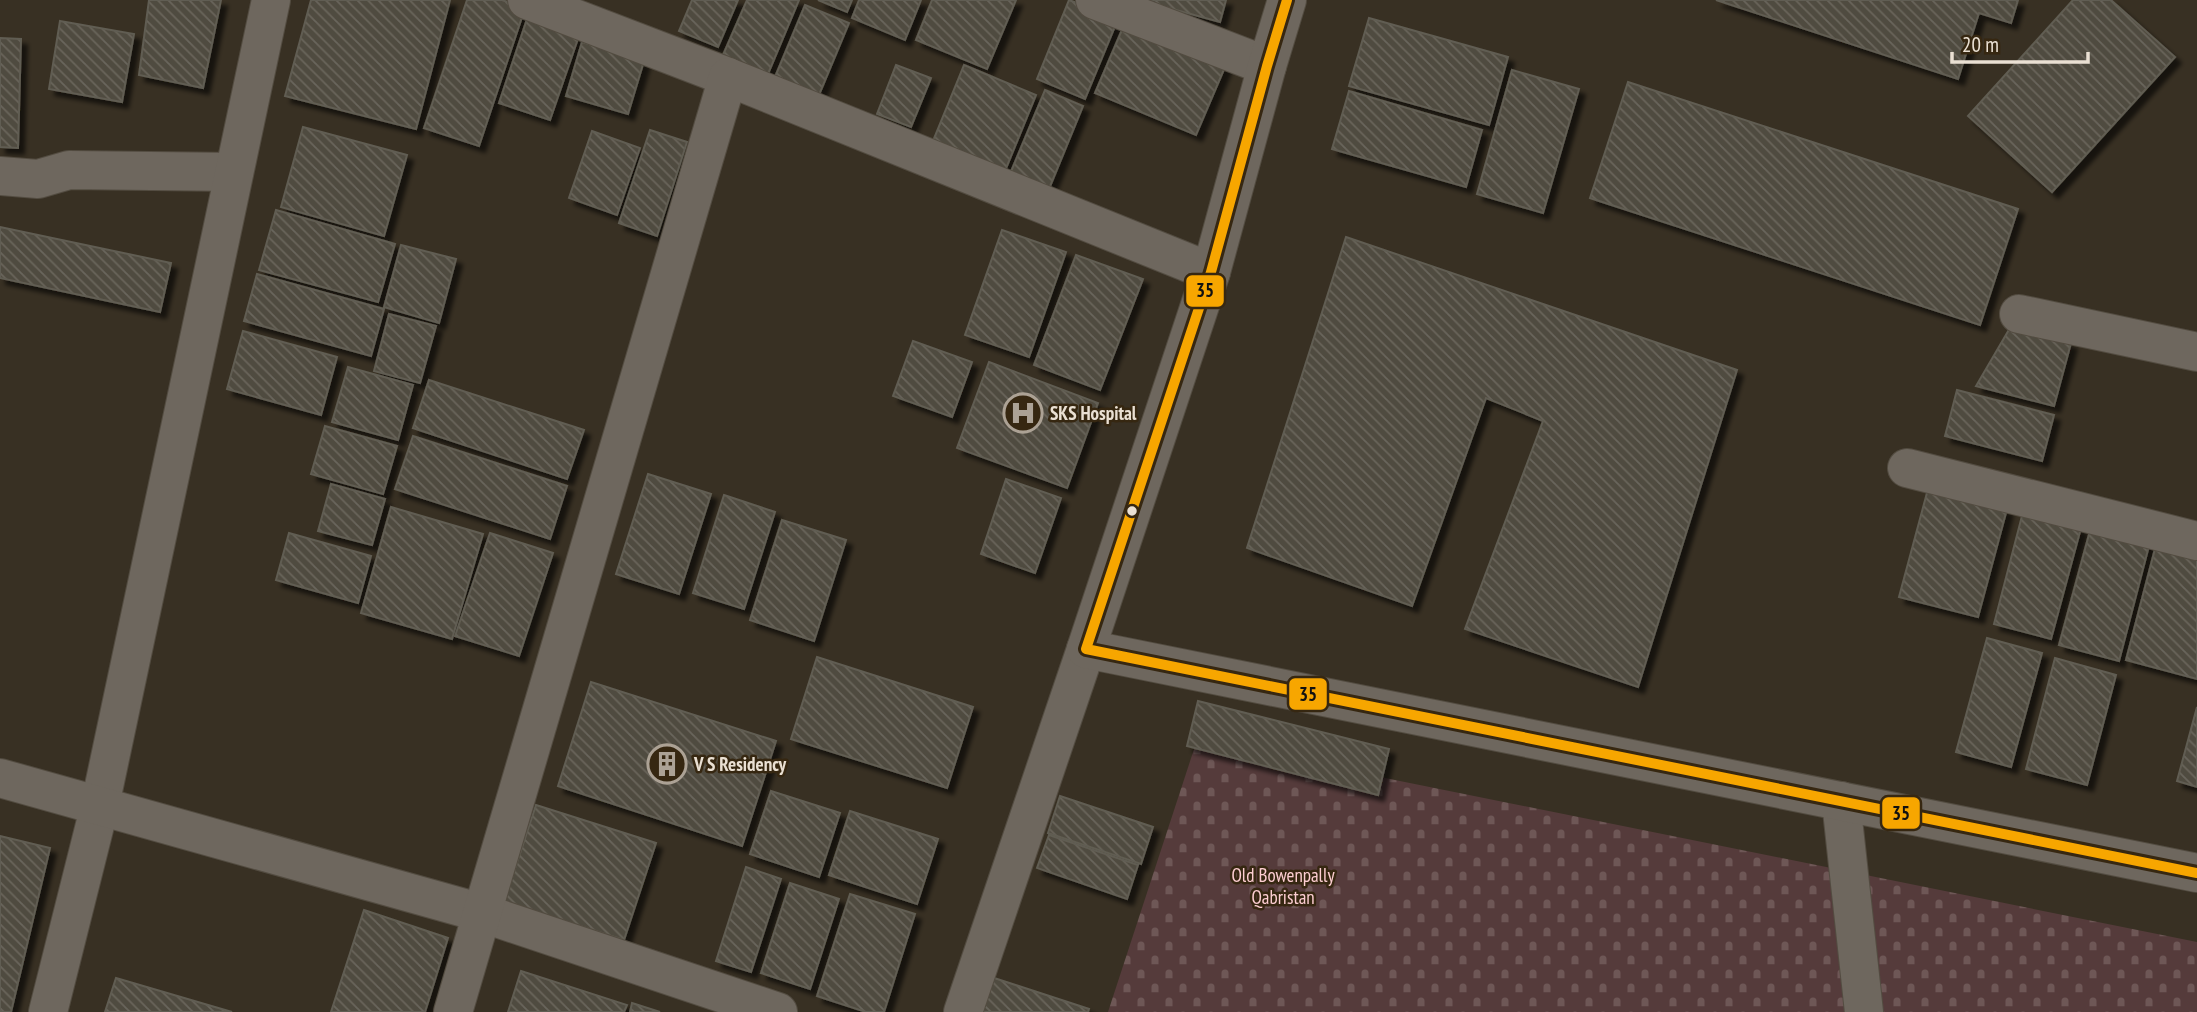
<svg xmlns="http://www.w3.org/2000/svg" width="2197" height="1012" font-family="'PT Sans Narrow',sans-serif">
<defs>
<pattern id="cemetery-stones" width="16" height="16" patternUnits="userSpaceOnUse" patternTransform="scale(1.75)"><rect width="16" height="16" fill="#553b3b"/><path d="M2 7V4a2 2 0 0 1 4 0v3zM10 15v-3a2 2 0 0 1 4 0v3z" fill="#6e5756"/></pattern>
<pattern id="building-back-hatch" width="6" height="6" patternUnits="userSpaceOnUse" patternTransform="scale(1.75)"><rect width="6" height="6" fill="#504b40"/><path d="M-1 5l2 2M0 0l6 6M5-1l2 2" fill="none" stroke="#69655b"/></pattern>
<filter id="shadow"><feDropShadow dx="6" dy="6" stdDeviation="2" flood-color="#0009"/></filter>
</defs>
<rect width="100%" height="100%" fill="#383023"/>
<!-- cemetery -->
<polygon fill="url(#cemetery-stones)" points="1197,740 2197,942 2197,1012 1108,1012"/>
<!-- building -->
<g fill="url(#building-back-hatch)" stroke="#615d52" stroke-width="2" filter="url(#shadow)">
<polygon points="149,0 221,0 203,88 139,75"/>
<polygon points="311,0 450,0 416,129 285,96"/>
<polygon points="467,0 502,0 525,8 479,146 424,128"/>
<polygon points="692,0 738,0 718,47 679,31"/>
<polygon points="747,0 799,0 768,74 723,55"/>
<polygon points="818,0 852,0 847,12"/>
<polygon points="859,0 921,0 905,40 852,18"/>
<polygon points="932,0 1016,0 987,69 916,40"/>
<polygon points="1069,0 1118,19 1085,99 1037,79"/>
<polygon points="1139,0 1226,0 1220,22"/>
<polygon points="1716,0 2018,0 2011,23 1979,13 1958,79"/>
<polygon points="2073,0 2111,0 2175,57 2052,192 1968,116"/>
<polygon points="805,5 849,23 819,95 775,77"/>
<polygon points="529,13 581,30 550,120 499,103"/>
<polygon points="1127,18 1228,60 1196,135 1095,93"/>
<polygon points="1369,18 1508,57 1489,125 1349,86"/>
<polygon points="60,21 134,34 122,102 49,89"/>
<polygon points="0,38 21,39 18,148 0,147"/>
<polygon points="582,42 644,61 628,114 566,96"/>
<polygon points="896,65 931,78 911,127 877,114"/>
<polygon points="964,65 1036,95 1005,171 933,141"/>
<polygon points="1512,70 1579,89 1543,213 1477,194"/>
<polygon points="1628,82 2018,209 1980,325 1590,198"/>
<polygon points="1045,90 1083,106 1049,189 1010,174"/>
<polygon points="1349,91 1482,130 1466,187 1332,149"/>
<polygon points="303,127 407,155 384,236 281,207"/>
<polygon points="650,130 687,142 657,236 619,223"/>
<polygon points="592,131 640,148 617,215 569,198"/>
<polygon points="276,210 395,244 378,302 259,270"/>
<polygon points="0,227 171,263 160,312 0,278"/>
<polygon points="1002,230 1066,252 1029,357 965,335"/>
<polygon points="1346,237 1737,370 1638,687 1465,629 1543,421 1486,398 1412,606 1247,548"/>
<polygon points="401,245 456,259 439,323 384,307"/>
<polygon points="1076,255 1143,279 1100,390 1034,365"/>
<polygon points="257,274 384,309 371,356 244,321"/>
<polygon points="389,314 436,326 420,383 374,371"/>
<polygon points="2010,328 2071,343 2054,406 1976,386"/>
<polygon points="243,331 337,357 321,415 227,389"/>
<polygon points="913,341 972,362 952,417 893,396"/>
<polygon points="989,362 1098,403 1067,488 957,448"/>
<polygon points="348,367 413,385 398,440 332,422"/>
<polygon points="429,380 584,430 567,479 413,428"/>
<polygon points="1957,390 2054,415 2042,461 1945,436"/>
<polygon points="325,426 397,446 383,494 311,474"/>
<polygon points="413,436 567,486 550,539 395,489"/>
<polygon points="648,474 711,494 679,594 616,574"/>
<polygon points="1006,479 1061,498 1035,573 981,554"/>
<polygon points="331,484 385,499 372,545 318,531"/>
<polygon points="1928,489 2007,509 1978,617 1899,597"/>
<polygon points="724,495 775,512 744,609 693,593"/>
<polygon points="391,507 483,534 452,639 361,613"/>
<polygon points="2023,512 2081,528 2051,639 1994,624"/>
<polygon points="782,520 846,540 814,641 750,620"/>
<polygon points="2091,527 2150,542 2119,661 2059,645"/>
<polygon points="289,533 371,556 358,603 276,580"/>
<polygon points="490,533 553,553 519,656 455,636"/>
<polygon points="2156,545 2197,556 2197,679 2126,660"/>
<polygon points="1987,638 2042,653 2011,767 1956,752"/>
<polygon points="817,657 973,707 947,788 791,739"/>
<polygon points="2055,658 2116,675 2087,785 2026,769"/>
<polygon points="591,682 776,741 742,846 558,786"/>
<polygon points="1198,701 1389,749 1378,795 1187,746"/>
<polygon points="2197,707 2197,787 2177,781"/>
<polygon points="771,791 840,813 819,877 750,854"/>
<polygon points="1060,796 1153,827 1141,864 1048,833"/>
<polygon points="536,805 656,843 624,940 504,902"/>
<polygon points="850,811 938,839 917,904 829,875"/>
<polygon points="1049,835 1138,865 1127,899 1037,868"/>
<polygon points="0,836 50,848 11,1012 0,1012"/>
<polygon points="746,867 781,879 751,972 716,961"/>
<polygon points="790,883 839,899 810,989 761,973"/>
<polygon points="850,894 915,914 884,1012 866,1012 817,996"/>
<polygon points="364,910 448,938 425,1012 331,1012"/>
<polygon points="521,971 627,1005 624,1012 508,1012"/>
<polygon points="988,976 1089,1009 1088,1012 977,1012"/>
<polygon points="116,978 232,1012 105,1012"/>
<polygon points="632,1003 660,1012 630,1012"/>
</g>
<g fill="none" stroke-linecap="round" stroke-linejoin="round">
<!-- minor casing -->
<g stroke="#534c41" stroke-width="40">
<g id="minor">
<polyline points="527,0 728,77"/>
<polyline points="1095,0 1267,66"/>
<polyline points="0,176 38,179 69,170 234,172"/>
<polyline points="2019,314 2197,352"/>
<polyline points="1907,468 2197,541"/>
<polyline points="1841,801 1864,1012"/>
<polyline points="482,913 778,1012"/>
<polyline points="48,1012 100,805 271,0"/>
<polyline points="963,1012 1086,649"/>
</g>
</g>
<!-- tertiary casing -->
<g stroke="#534c41" stroke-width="40">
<g id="tertiary">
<polyline points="1287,0 1267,66 1211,272 1086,649 2197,873"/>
<polyline points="0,778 482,913"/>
<polyline points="453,1012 728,77 1211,272"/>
</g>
</g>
<!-- minor -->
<use href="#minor" stroke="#6e675e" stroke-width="38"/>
<!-- tertiary -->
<use href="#tertiary" stroke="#6e675e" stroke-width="38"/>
<!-- bus-1 casing -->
<g stroke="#362711" stroke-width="16">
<polyline id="bus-1" points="1287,0 1267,66 1211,272 1086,649 2197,873"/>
</g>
<!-- bus-1 -->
<use href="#bus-1" stroke="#f7a600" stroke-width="10"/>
</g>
<!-- icons -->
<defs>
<g id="hospital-ring" transform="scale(2.0125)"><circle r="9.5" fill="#362711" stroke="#aca295" stroke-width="1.5"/><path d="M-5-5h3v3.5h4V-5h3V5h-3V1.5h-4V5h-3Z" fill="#aca295"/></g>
<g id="building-ring" transform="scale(2.0125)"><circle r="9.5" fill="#362711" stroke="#aca295" stroke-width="1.5"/><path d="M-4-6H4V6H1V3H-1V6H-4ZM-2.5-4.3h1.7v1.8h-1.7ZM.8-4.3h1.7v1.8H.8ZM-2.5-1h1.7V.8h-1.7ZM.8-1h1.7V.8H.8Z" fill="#aca295"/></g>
</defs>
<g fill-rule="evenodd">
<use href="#hospital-ring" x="1023" y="413"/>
<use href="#building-ring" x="667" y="764"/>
</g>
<!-- markers -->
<circle fill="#eae0d3" stroke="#362711" stroke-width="2.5" cx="1132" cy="511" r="6"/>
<g text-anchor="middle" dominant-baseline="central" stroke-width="5" stroke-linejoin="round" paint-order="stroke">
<!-- poi labels -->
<g font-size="19" font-weight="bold" fill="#eae0d3" stroke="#362711" text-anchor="start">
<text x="1050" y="413">SKS Hospital</text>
<text x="694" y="764">V S Residency</text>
</g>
<!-- park labels -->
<g font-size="19" fill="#fdced2" stroke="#362711">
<text x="1283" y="875">Old Bowenpally<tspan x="1283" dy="22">Qabristan</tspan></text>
</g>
</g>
<g stroke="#362711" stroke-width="2.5">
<rect x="1185" y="274" width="40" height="34" rx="7" fill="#f7a600"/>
<rect x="1288" y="677" width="40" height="34" rx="7" fill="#f7a600"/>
<rect x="1881" y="796" width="40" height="34" rx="7" fill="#f7a600"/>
</g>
<g font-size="19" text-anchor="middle" font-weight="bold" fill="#111">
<text x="1205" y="297">35</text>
<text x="1308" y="701">35</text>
<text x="1901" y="820">35</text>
</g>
<!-- scale -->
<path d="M1952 52v10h136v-10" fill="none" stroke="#eae0d3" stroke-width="3.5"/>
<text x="1962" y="52" font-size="21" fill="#eae0d3" stroke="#362711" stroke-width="5" paint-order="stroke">20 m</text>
</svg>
